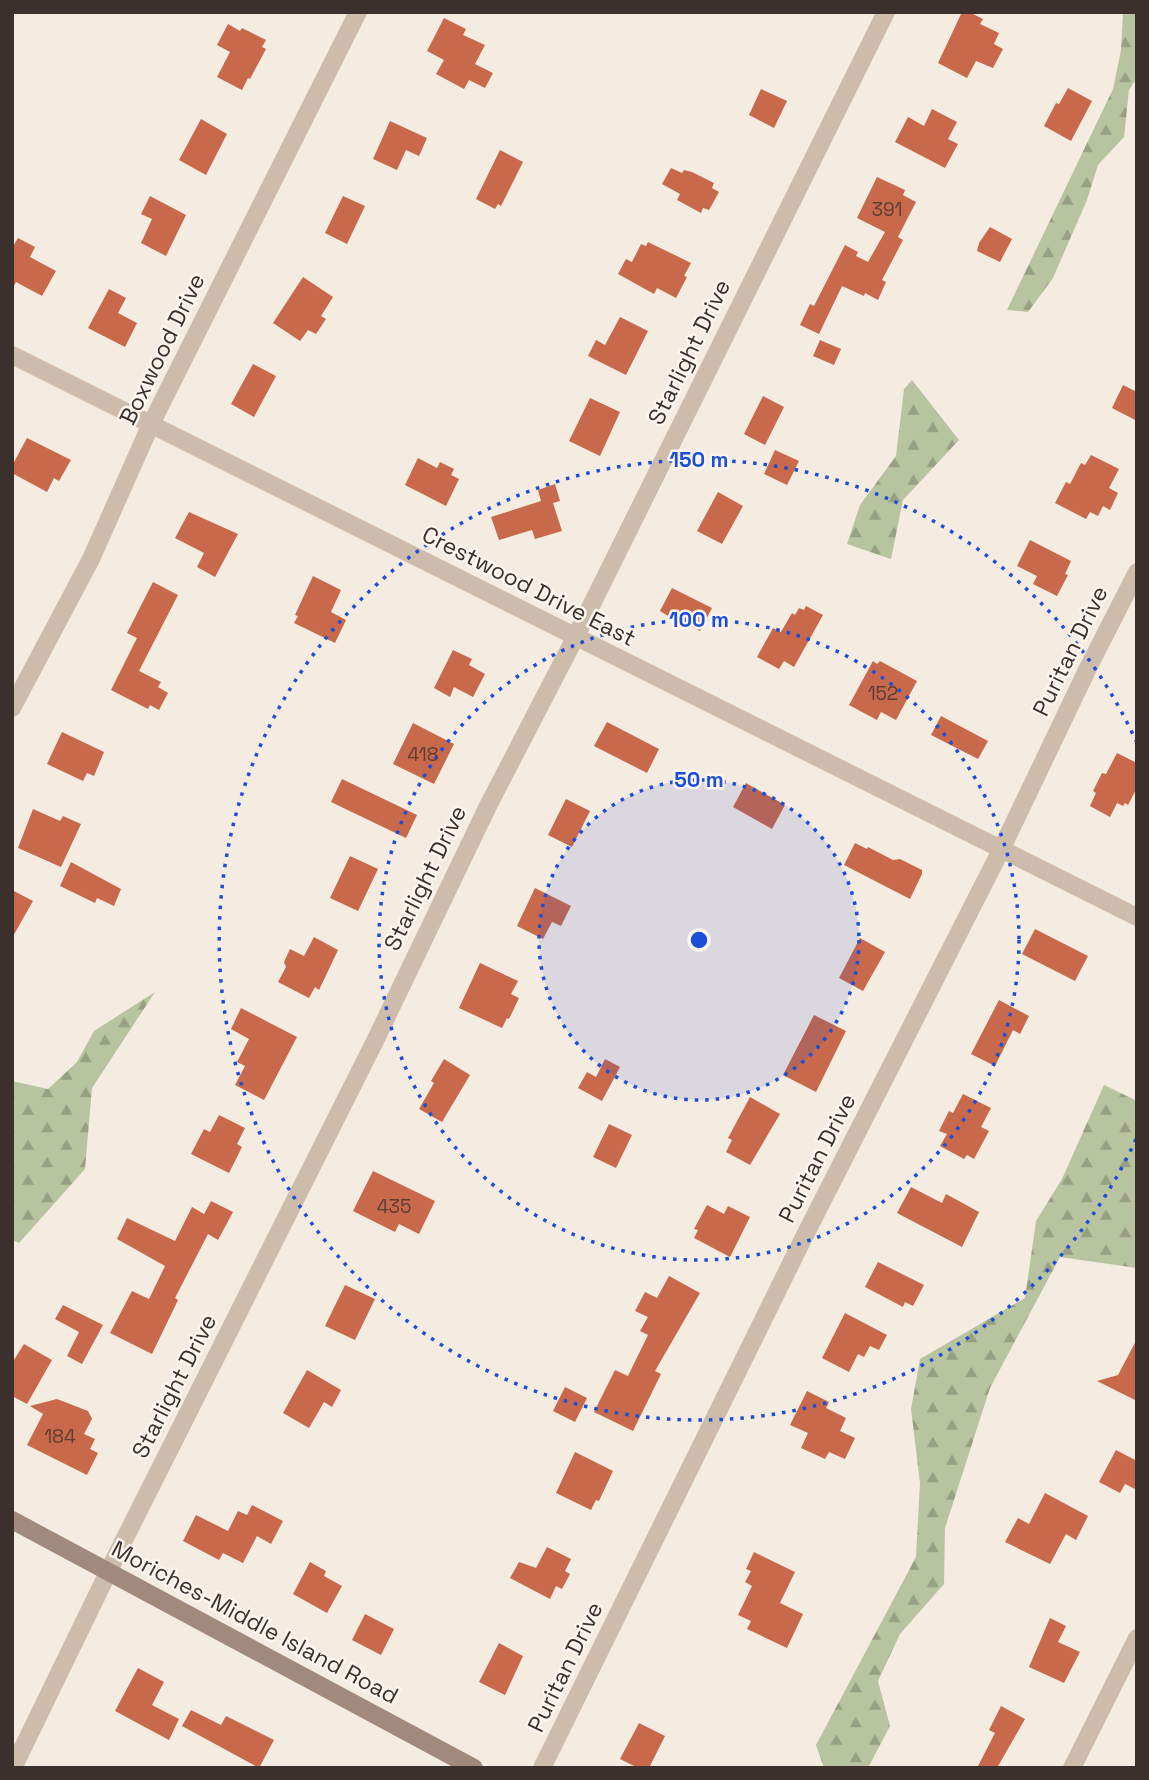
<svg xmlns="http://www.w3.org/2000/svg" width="1149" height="1780" font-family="'Space Grotesk',sans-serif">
<defs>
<pattern id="forest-firs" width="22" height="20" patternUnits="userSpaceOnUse" patternTransform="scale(1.75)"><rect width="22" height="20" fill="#b8c4a0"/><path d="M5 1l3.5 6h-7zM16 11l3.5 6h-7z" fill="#97a083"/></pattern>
</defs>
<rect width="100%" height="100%" fill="#f4ebe1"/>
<!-- forest -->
<g fill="url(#forest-firs)">
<polygon points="1123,12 1137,12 1137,78 1129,90 1124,137 1098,165 1087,200 1053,278 1028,312 1007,310 1113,89 1121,50"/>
<polygon points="912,380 959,440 903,500 891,559 847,544 860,505 896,456 904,389"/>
<polygon points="155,992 92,1088 85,1169 19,1243 12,1240 12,1081 48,1089 77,1062 94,1031"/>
<polygon points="1104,1085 1137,1101 1137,1268 1060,1257 990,1388 945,1528 944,1584 900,1634 878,1681 890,1726 868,1768 824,1768 816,1745 916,1557 920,1483 911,1409 920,1359 1025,1298 1036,1221 1062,1179"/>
</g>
<!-- building -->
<g fill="#c8694b">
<polygon points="962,12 969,12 983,19 980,24 999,33 994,44 1003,49 993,68 976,61 967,78 938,63"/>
<polygon points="444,18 466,29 463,35 485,45 475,64 493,73 485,88 469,80 464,89 436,74 444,60 427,51"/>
<polygon points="228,24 240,31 242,28 266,40 262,47 266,49 250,79 248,78 242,90 217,77 230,52 217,45"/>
<polygon points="1068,88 1092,101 1071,141 1044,126 1056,103 1059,104"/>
<polygon points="761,89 787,101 774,128 749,115"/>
<polygon points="932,109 957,122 948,139 958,144 945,168 895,142 908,117 924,126"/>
<polygon points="201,119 227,134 206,175 179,160"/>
<polygon points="390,121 427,138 419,156 406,150 397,170 373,159"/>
<polygon points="500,150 523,162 501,206 498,204 495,209 476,199"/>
<polygon points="671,168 682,173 684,170 692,172 714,183 712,188 719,192 709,210 703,208 701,213 677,200 680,194 662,184"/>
<polygon points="877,177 905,190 903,195 916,202 898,237 903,240 882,280 886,282 878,300 865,293 864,296 842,286 819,334 800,325 810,304 814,306 845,245 858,252 856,256 868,262 885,232 857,218"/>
<polygon points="150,196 186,215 166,256 141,243 152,219 141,214"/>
<polygon points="343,196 365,206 347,244 325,233"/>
<polygon points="990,227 1012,239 1000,262 977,251 979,243"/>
<polygon points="18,238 35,247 30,257 56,271 42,296 16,282 12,290 12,248"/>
<polygon points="648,242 691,263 684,276 687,277 676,298 657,288 654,294 618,274 626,259 632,262 641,244 646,246"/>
<polygon points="303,277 333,297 321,316 326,319 316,334 308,330 300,341 273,323"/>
<polygon points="109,289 126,298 118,313 137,323 125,347 88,328"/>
<polygon points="620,317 648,331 626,375 588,356 596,340 605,345"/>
<polygon points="820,340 841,349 834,365 813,356"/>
<polygon points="253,364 276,376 254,417 231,404"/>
<polygon points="1123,385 1137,392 1137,421 1112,408"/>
<polygon points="763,396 784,407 765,445 744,434"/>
<polygon points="590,398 620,412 600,456 569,441"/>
<polygon points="27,438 71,460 59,481 54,478 47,492 12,473 12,466"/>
<polygon points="775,450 799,461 787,485 764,474"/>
<polygon points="1091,455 1119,469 1109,488 1118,493 1110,510 1103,506 1098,516 1090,512 1086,519 1055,503 1066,482 1070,484 1081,463 1085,465"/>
<polygon points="418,458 437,468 440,462 454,469 451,475 459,479 446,506 405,485"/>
<polygon points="555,484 560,501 553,503 562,531 535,539 532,530 499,540 491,517 541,501 538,490"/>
<polygon points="718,492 743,506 722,544 697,531"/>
<polygon points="189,512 238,534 215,577 197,567 204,553 175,538"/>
<polygon points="1030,540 1071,561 1065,574 1068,575 1057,596 1033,584 1037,576 1017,566"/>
<polygon points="313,576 341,590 331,612 346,620 335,643 294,623 298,616 295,615"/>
<polygon points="153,582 178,595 139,671 161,682 158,687 168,693 159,710 150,705 148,709 111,690 137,638 127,633"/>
<polygon points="672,588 712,608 700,631 690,626 689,629 660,611"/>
<polygon points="806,606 823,615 794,667 784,661 779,669 757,657 773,628 781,632 792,613 795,615 799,608 804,610"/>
<polygon points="453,650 472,659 469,665 485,674 473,697 454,687 450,697 434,688"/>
<polygon points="873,661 877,664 880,661 917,681 896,720 881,712 877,720 849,705"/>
<polygon points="941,716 988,741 978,759 931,735"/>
<polygon points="607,722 659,749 647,773 594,746"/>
<polygon points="413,723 454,744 434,784 393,764"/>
<polygon points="62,732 104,752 94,776 87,773 83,781 47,764"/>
<polygon points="1117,753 1137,763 1137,788 1128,805 1125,803 1123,806 1117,803 1110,817 1090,806 1096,793 1093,791 1102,773 1106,774"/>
<polygon points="342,779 417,815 406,838 331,802"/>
<polygon points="746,783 785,805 772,829 733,807"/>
<polygon points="566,799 590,811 572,847 548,835"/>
<polygon points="33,809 60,821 63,816 81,824 61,867 18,848"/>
<polygon points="855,843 867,849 868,847 893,860 900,859 922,870 922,874 910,899 844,865"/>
<polygon points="350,856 378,869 358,911 330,898"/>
<polygon points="71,862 121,889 114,906 97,898 95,903 60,886"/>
<polygon points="535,888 571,906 561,926 552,922 543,939 517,926"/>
<polygon points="12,890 33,901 12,938"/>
<polygon points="1035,929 1088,956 1075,981 1022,954"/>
<polygon points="314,937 338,950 319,990 315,987 309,998 278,982 286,967 284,962 290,949 304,956"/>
<polygon points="860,938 885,952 863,991 839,978"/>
<polygon points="480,963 518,981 511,994 519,998 509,1019 507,1018 502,1028 459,1008"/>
<polygon points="999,1000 1029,1016 1020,1034 1013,1030 995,1066 971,1054"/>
<polygon points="241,1008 297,1037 264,1100 235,1085 245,1066 237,1062 249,1039 231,1029"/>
<polygon points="814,1015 846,1031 816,1092 783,1075"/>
<polygon points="444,1059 470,1075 442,1122 419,1109 434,1083 431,1081"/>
<polygon points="605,1059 620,1067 602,1101 578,1088 587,1072 596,1077"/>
<polygon points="963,1094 991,1108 981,1127 989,1131 974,1159 967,1155 964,1159 940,1146 947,1134 939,1131 949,1111 953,1113"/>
<polygon points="750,1097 780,1114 750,1165 726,1152 732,1140 728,1138"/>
<polygon points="219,1115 245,1128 237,1144 242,1147 229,1173 191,1154 204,1129 210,1132"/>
<polygon points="609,1124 632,1135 616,1168 593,1157"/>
<polygon points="373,1171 435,1201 419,1234 399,1224 395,1232 353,1211"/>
<polygon points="911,1187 942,1203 946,1194 979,1212 962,1247 897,1213"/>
<polygon points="211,1201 233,1212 218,1240 208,1234 175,1298 178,1300 152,1354 110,1333 132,1291 149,1299 165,1266 117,1239 127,1218 175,1241 192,1207 204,1214"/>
<polygon points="707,1205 724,1214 728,1206 750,1217 730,1257 694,1238 698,1230 694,1229"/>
<polygon points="878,1262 924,1285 913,1306 905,1302 903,1307 865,1287"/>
<polygon points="669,1276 700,1293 655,1371 661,1374 633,1431 594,1412 615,1370 628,1376 648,1335 640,1331 648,1317 635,1311 645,1292 657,1298"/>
<polygon points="345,1285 375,1299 355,1340 325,1326"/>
<polygon points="63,1305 103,1325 82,1364 67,1356 79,1332 55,1319"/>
<polygon points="845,1313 887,1335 879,1350 870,1346 864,1357 858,1354 849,1372 822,1358"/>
<polygon points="1137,1339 1137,1401 1097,1381 1118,1375"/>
<polygon points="24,1344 52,1360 27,1404 12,1396 12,1363"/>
<polygon points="307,1370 341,1390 332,1407 324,1402 309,1428 283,1413"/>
<polygon points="565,1387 587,1398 575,1422 553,1411"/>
<polygon points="807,1391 829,1402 826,1408 846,1418 840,1431 855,1438 845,1459 829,1452 825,1459 801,1448 808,1433 790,1425"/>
<polygon points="57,1399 88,1411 92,1419 84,1434 95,1439 90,1449 98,1453 87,1475 27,1445 43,1414 30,1406"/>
<polygon points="1116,1450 1137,1461 1137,1490 1125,1484 1120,1493 1099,1482"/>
<polygon points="575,1452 613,1471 599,1501 596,1500 591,1510 556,1493"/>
<polygon points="1045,1493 1088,1516 1076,1540 1066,1534 1050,1564 1005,1542 1018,1518 1029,1524"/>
<polygon points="252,1505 283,1521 271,1544 257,1536 243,1563 223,1553 219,1560 183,1541 196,1515 228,1531 238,1511 247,1515"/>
<polygon points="547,1547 571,1559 565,1571 570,1574 562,1589 556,1586 550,1599 510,1578 519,1562 536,1568"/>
<polygon points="754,1552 795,1572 780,1603 803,1614 787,1648 747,1629 751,1621 738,1615 752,1586 745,1582 751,1571 746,1569"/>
<polygon points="310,1562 326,1571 324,1576 342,1586 327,1613 293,1594"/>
<polygon points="365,1614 394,1629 381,1655 352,1640"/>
<polygon points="1050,1618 1066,1626 1058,1642 1080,1652 1064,1683 1029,1667"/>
<polygon points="499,1643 523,1656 505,1695 479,1682"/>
<polygon points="138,1668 164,1682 152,1705 179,1719 169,1740 115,1711"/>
<polygon points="1001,1706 1025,1719 997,1768 977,1768 995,1733 989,1730"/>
<polygon points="191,1710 221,1725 226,1716 274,1740 259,1768 182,1726"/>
<polygon points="639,1723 665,1736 649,1768 638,1768 620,1759"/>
</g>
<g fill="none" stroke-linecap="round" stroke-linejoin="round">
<!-- minor -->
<g stroke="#cdbbac" stroke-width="18">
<polyline points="12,355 1137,917"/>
<polyline points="12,708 91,559 151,424 358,12"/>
<polyline points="13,1768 118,1552 375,1041 488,806 576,636 886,12"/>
<polyline points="542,1768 803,1239 1001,850 1089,666 1137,572"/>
<polyline points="1072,1768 1137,1638"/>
</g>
<!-- secondary -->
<polyline stroke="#a18a7d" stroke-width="18" points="12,1520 474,1768"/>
</g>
<!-- distance rings -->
<circle cx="699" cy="940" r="160" fill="#1d4ed8" fill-opacity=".12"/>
<g fill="none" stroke="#1d4ed8" stroke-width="3.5" stroke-dasharray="3.5 7">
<circle cx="699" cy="940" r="160"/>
<circle cx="699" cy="940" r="320"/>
<path d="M1136 1139A480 480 0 1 1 1136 741"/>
</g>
<g text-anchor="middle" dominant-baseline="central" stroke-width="5" stroke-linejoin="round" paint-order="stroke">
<!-- number labels -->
<g font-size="19" fill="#5e3e33">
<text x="887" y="209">391</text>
<text x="883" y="693">152</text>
<text x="423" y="754">418</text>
<text x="394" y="1206">435</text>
<text x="60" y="1436">184</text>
</g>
<!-- street labels -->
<g font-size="23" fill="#3b302b" stroke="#fbf5ee">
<text transform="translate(162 349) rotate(-64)">Boxwood Drive</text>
<text transform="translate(689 352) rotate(-64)">Starlight Drive</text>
<text transform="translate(529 586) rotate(27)">Crestwood Drive East</text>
<text transform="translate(1070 651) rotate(-64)">Puritan Drive</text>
<text transform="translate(425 878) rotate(-64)">Starlight Drive</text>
<text transform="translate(817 1158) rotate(-63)">Puritan Drive</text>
<text transform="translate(174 1386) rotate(-63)">Starlight Drive</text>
<text transform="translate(255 1622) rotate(28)">Moriches-Middle Island Road</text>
<text transform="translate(565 1667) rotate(-64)">Puritan Drive</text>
</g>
</g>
<circle cx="699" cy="940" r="10" fill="#1d4ed8" stroke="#fbf5ee" stroke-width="3.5"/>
<g font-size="21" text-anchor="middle" font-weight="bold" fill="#1d4ed8" stroke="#fbf5ee" stroke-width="5" stroke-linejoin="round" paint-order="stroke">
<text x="699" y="467">150 m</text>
<text x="699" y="627">100 m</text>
<text x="699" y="787">50 m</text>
</g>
<!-- border -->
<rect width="1149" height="1780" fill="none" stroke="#3b302b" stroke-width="28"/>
</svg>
